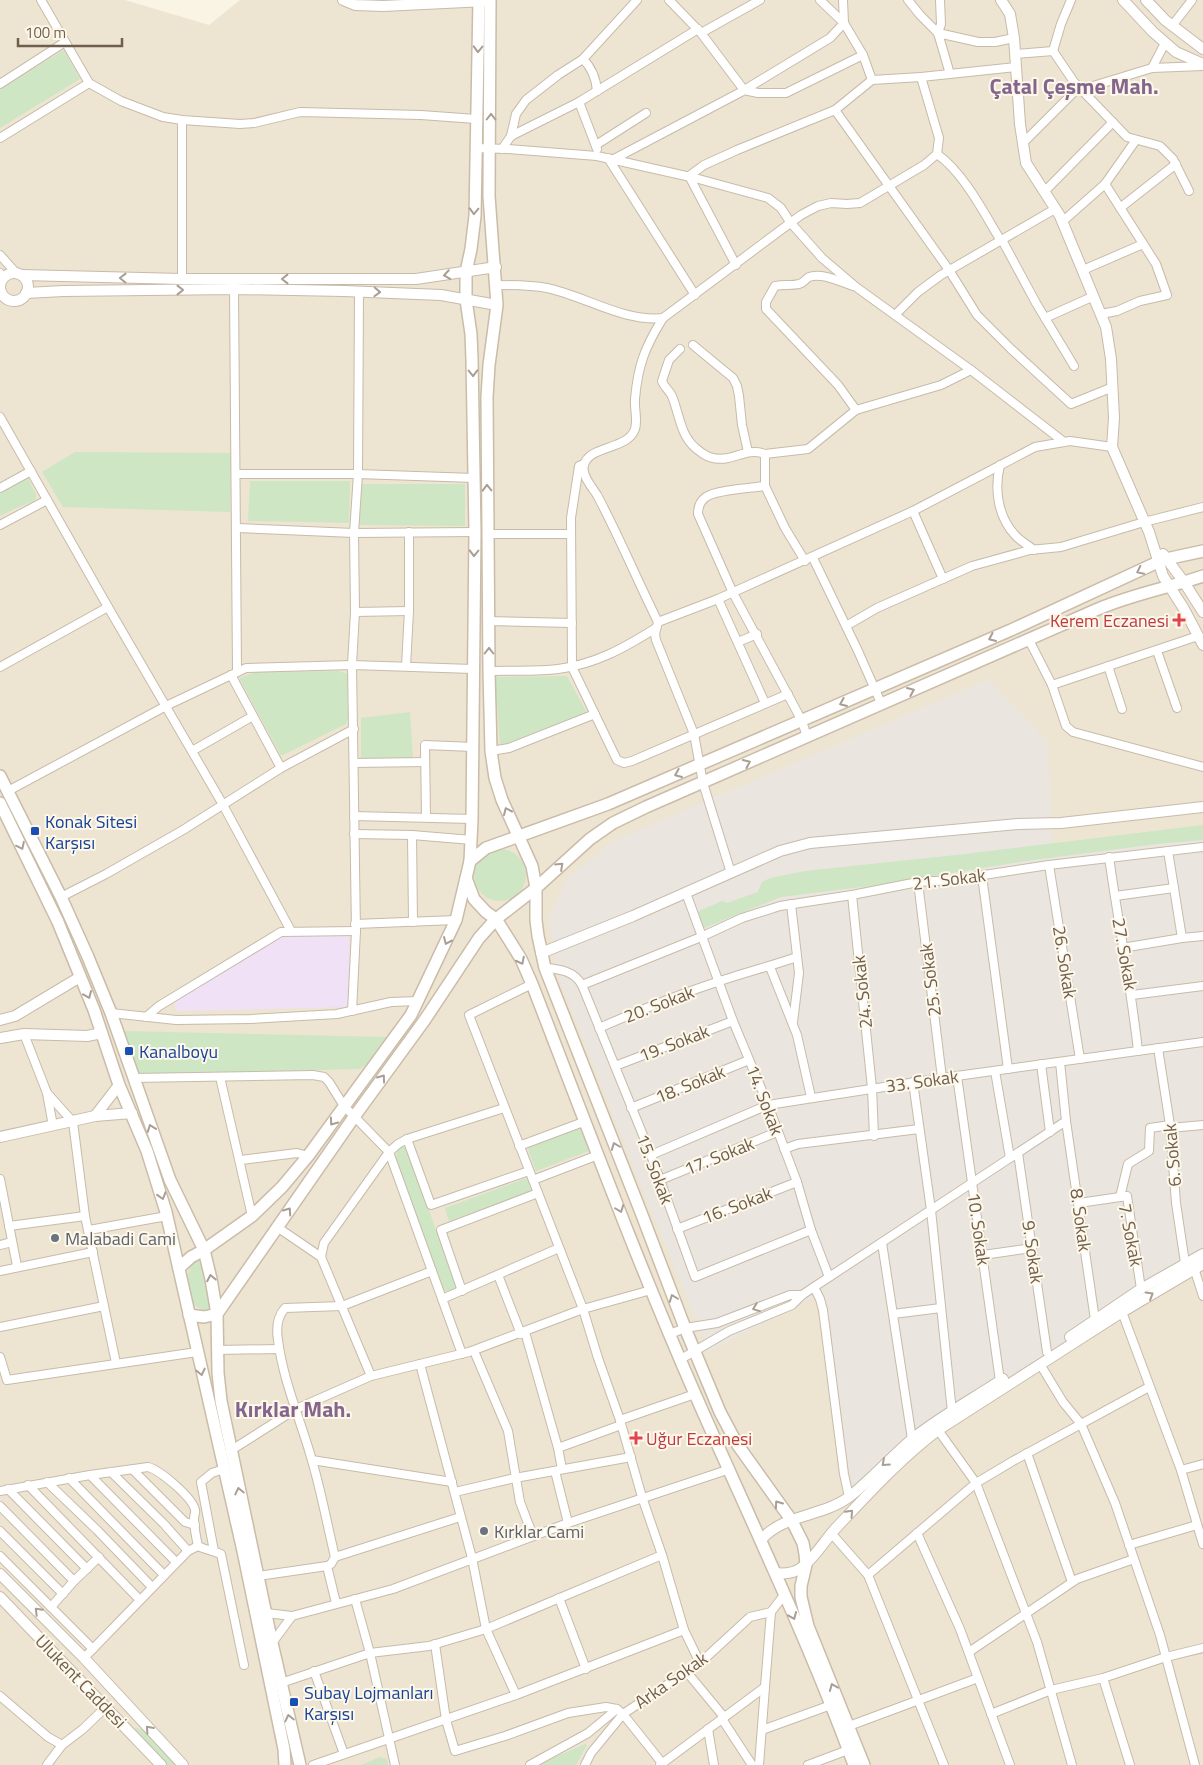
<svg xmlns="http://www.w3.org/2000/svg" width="1203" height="1765" font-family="'Titillium Web',sans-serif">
<rect width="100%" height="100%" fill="#faf4e4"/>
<!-- residential -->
<polygon fill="#eee4d2" points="0,0 125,0 209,25 240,0 1203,0 1203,1765 0,1765"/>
<!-- industrial -->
<polygon fill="#eae5de" points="989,679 1048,742 1053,846 1203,829 1203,1258 919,1438 850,1497 822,1293 709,1352 641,1186 556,971 549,916 567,878 613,841"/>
<!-- education -->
<polygon fill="#f1e1f6" points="349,933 350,1002 349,1007 177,1011 174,1002 284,935"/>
<!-- green -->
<g fill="#cee6c4">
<polygon points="64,50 80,79 0,128 0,89"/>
<polygon points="75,452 231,453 230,512 63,507 42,472"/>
<polygon points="28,478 36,494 36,499 32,502 16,508 0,516 0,493"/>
<polygon points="250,481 350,481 349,523 248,521"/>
<polygon points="360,484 465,484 465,526 358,525"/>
<polygon points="340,671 347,674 348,718 346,724 281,756 239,678 256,672"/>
<polygon points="567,676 587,713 500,747 495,677"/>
<polygon points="410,712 413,758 406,761 361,758 361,718"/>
<polygon points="1203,825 1203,840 1157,844 1026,861 878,885 781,897 704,928 697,913 701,910 722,901 727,903 758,892 762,882 770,878 805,871 965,854"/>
<circle cx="500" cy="875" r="26"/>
<polygon points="124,1031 387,1037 368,1063 360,1069 143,1074 137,1074"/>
<polygon points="579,1127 589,1151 536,1171 527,1146"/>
<path d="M406,1146L457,1289L454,1291H443L396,1160C396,1153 398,1147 406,1146Z"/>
<polygon points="527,1178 532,1191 449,1221 445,1208"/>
<path d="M198,1260L202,1267L210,1306L208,1310L204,1311L194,1305C188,1291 182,1269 198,1260Z"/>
<polygon points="135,1728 143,1729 178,1765 166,1765"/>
<polygon points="585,1744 587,1745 576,1765 537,1765"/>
<polygon points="380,1757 387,1759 388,1765 361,1765"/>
</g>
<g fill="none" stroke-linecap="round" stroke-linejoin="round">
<!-- minor casing -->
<g stroke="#c7bbaa" stroke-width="10">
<g id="minor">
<polyline points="41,0 89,83 121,101 163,117 182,120 240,124 254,123 300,112 421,115 476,119"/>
<polyline points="669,0 701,33 744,90 758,93 786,93 863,55"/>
<polyline points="843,0 844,23"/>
<polyline points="908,0 920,15 938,33 950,74"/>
<polyline points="940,0 941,24 938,33 978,42 995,42 1014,38"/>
<polyline points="1172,26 1192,0"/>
<polyline points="701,33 760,0"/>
<polyline points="1053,51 1061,24 1071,0"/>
<polyline points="1015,54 1053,51 1074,82 1127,137 1160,146 1173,159 1189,191"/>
<path d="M583,59C592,68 596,78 597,91"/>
<polyline points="1152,68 1165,43"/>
<polyline points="872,80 921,77 1016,67"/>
<polyline points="0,84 65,42"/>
<polyline points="579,102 597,149"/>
<polyline points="835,110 949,270 977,315 1011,349 1071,404 1113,387"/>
<polyline points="182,120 182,279"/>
<polyline points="511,136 516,114 526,100 558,75 583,59 637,0"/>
<polyline points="0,138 89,83"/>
<polyline points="1023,143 1079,87 1093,86 1152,68 1203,66"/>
<polyline points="596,145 646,113"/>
<polyline points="476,148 508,149 597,156 695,178 768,198 781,208 790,222 822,258 856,287 971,370 1064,442"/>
<polyline points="502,149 511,136 579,102 698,29"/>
<path d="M937,154C964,173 984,213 1001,241"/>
<polyline points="608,158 695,295"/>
<polyline points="612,160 741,92 830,38 844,23"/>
<polyline points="1044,192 1113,122"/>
<polyline points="1120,208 1176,164"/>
<polyline points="1062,222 1105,184 1136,140"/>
<polyline points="1002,240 1036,303 1074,366"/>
<polyline points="0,255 16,273"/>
<polyline points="736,265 689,176 704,165 737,150 835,110 872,80 863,55 844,23 820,0"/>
<polyline points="1083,270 1143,244"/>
<polyline points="0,273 3,278"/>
<path d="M496,285C513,285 530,285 547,288C585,296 623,322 663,318L801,215L818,206L831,203L847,204L860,203L924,165L937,154L939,138L921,77"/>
<path d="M853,286C841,282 821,272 809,277C805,279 804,283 799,284C792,286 783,284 775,286L766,302V309L838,385L856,410"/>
<polyline points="234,289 237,672"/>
<polyline points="1101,314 1117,311 1140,301 1167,295 1156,264 1105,184"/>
<polyline points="895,315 918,292 941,275 1055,209"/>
<path d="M663,318C645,347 638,365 635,399C634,409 638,419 635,429C628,450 589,445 584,465C581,475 592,487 597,495C619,536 637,580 658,622L655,634L656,640L694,734L703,783L731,873"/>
<polyline points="1045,318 1094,296"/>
<polyline points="693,345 733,378 737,386 739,396 742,425 748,452"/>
<path d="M680,349L669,360L662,381C664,387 669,390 672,396C681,419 680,439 702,453C710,459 718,460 728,458C741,455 752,449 765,454V486L785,528L805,561"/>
<polyline points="0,417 108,607 222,803 291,931"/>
<polyline points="765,454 808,449 856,410 941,385 971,370"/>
<polyline points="584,464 579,466 571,518 572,667 617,760 624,763 632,761 788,694"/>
<path d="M1000,465C994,489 998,517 1015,535C1020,541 1028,545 1034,550"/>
<polyline points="236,474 358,474 474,478"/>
<path d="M765,486C752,488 715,490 706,497C700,501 698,507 698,514L733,593L802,721L807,737"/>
<polyline points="0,488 31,471"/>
<polyline points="913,511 1035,447 1070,441 1112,447"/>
<polyline points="0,525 47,500"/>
<polyline points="237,528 354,533 475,532"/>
<polyline points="488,534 571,534"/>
<polyline points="813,558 858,651 881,703"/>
<polyline points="718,599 765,703"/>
<polyline points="355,612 409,611"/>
<polyline points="488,621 572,623"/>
<polyline points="658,622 718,599 913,511 943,579"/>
<polyline points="846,626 877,608 972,566 1030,550 1061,547 1144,522 1203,507"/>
<polyline points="1029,640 1052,685 1066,726 1073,732 1203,767"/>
<polyline points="738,642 757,634"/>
<polyline points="1157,651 1177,708"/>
<polyline points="406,666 409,611 409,532"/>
<polyline points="1108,666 1122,709"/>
<polyline points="0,667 108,607"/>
<path d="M489,671C511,670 535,672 558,669C596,664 624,648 656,628"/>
<polyline points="231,675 281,768"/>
<polyline points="1052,685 1198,636"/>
<polyline points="192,751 253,716"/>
<polyline points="491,751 509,748 595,714"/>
<polyline points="354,763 425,762"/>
<polyline points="8,791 166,706 246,668 352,665 473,669"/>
<polyline points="354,816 472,819"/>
<polyline points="426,817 425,745 473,747"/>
<polyline points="354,834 412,835 472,840"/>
<polyline points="412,835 413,922"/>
<polyline points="1168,851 1182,938"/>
<path d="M1109,857C1118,922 1131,986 1138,1051"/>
<polyline points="1049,865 1080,1059"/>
<polyline points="982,876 1008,1069"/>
<polyline points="918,882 942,1078"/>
<polyline points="686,893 733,1021 768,1105 797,1182 811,1230 829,1277"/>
<polyline points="852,895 872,1088 874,1136"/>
<polyline points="1115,896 1174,888"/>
<polyline points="61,897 106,874 183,830 281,768 354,729"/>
<polyline points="791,904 799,973 793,1022"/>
<polyline points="355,924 456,920"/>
<polyline points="1122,948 1182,938 1203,936"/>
<polyline points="770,967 797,1035 811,1097"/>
<path d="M545,968C560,969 574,971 582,985L651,1155L695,1277L811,1230"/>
<polyline points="532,984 469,1015 583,1309 598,1358 620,1420 642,1497 662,1555 684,1630 700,1663"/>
<polyline points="582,985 701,937 742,918 780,906 852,895 918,882 951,880 1049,865 1203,847"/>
<polyline points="1132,995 1203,986"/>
<polyline points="352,1011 356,931 352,665 355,612 354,533 358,474 359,292"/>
<polyline points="111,1013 176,1020 251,1019 337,1014 391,1002 418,1001"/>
<polyline points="146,1017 159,1006 281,932 356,931"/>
<path d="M599,1028C638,1011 677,995 717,982C743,973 771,966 797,957"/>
<polyline points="24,1034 47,1093 53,1126"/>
<polyline points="1158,1048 1170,1125 1176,1203 1185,1263"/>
<polyline points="1041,1064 1050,1132"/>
<polyline points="615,1066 733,1021"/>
<polyline points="995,1071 1010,1158"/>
<polyline points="957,1076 1000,1381"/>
<polyline points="220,1077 252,1216"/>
<polyline points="133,1078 313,1075 324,1077 329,1082 344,1106 389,1152 462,1354"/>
<polyline points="913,1082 931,1210 952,1412"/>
<polyline points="47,1093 73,1122 85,1216 116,1363"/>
<polyline points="631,1108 749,1060"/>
<polyline points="1066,1121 1095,1320"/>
<polyline points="1170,1128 1203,1125"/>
<polyline points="407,1139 431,1205 529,1171"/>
<polyline points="519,1146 586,1121"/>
<polyline points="784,1149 798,1144 919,1129"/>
<polyline points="1018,1153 1047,1352"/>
<polyline points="651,1155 768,1105 942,1078 1203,1042"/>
<polyline points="241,1160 297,1153 308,1156"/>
<polyline points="0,1179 17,1266"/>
<polyline points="533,1180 598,1155"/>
<polyline points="660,1180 777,1132"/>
<polyline points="1120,1197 1128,1164 1149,1151 1150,1128 1170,1125"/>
<polyline points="1079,1203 1127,1196 1141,1289"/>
<polyline points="9,1226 85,1216"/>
<polyline points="277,1227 321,1257"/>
<polyline points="677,1229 797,1182"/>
<polyline points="89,1230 167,1216"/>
<polyline points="882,1243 912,1439"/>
<polyline points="0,1245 12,1242"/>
<polyline points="983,1255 1032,1248"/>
<polyline points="1194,1268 1203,1296"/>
<polyline points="0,1271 93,1252"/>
<polyline points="498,1275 521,1334"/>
<polyline points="814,1287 820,1299 823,1310 844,1474 849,1497"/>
<polyline points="462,1291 441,1230 538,1193"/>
<polyline points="442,1299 559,1248"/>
<polyline points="1122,1312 1181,1470 1203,1544"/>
<polyline points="893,1314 941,1308"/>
<polyline points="0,1327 104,1306"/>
<polyline points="525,1332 558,1448 562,1469"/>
<polyline points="670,1334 685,1328 717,1323 790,1295 802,1295"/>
<polyline points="217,1350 279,1349"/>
<polyline points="474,1351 508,1431 520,1502 533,1536"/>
<polyline points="0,1357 7,1380 197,1352"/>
<polyline points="681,1359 729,1331 792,1305 802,1295 814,1287 1066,1121 1060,1062"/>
<polyline points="420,1364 472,1558 486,1629 516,1695"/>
<polyline points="1040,1364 1063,1402 1081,1424 1115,1503 1160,1635 1195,1765"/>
<polyline points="371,1376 321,1257 324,1243 389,1152 398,1144 407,1139 504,1108"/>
<polyline points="620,1420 695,1394"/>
<polyline points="938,1430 976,1483 1037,1642 1072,1765"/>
<polyline points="558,1448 621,1425"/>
<polyline points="230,1451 296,1409 371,1376 469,1352 583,1309 651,1290"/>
<polyline points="1027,1453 1072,1582"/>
<polyline points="312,1460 452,1482"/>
<polyline points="133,1470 185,1522 195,1525"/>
<polyline points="1181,1470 1203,1464"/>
<polyline points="555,1471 568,1523"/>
<polyline points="111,1472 164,1524 188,1551"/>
<polyline points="90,1475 176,1562"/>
<polyline points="69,1478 164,1575"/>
<polyline points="47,1482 97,1530 152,1587"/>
<polyline points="28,1485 139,1599"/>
<polyline points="8,1489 87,1569"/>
<path d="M0,1491L90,1475L148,1467C160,1470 193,1498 195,1510C196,1512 194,1515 194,1518C194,1527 196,1537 198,1546"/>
<polyline points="455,1492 515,1478 631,1457"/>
<polyline points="0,1506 74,1581"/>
<polyline points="0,1531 63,1594"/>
<polyline points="831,1533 868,1575 944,1765"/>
<polyline points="917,1533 960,1629 1010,1765"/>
<polyline points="1129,1545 1197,1525"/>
<polyline points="214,1551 201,1482 212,1473 224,1469"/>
<polyline points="0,1556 93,1649"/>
<polyline points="335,1557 460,1517"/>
<polyline points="868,1575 976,1483 1013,1461 1149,1387"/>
<polyline points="258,1576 327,1566"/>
<polyline points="559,1598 586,1669"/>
<polyline points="355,1599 370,1653 395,1765"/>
<path d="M336,1603L327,1566L331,1564L335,1557C327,1524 321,1490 311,1457C300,1419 283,1380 278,1340C276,1328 277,1317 285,1308L342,1306L432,1271"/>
<polyline points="51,1607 74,1581 99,1557"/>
<polyline points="266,1613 292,1616"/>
<polyline points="272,1643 292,1616 393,1589 568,1523 730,1469"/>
<polyline points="435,1644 446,1720 455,1751 505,1736 568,1713 606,1707 617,1709 623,1714 662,1763"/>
<polyline points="969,1652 1077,1579 1134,1559"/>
<path d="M84,1658L188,1551L198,1546C206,1550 214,1551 221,1554L244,1665"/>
<polyline points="314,1671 344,1754"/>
<polyline points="686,1671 724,1717"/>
<polyline points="1103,1678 1130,1765"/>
<polyline points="281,1683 370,1653 429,1646 486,1629 662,1555"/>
<polyline points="0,1696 48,1737 62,1745 83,1729 106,1707"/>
<polyline points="991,1714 1051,1690 1103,1678 1166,1657 1203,1648"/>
<polyline points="722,1719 752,1765"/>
<polyline points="849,1726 978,1678"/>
<polyline points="708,1729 714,1765"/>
<polyline points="762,1730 831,1705"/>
<polyline points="47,1765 62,1745"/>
<polyline points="313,1765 516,1695 684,1630"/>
<polyline points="530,1765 588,1733 617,1709"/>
<polyline points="585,1765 591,1753 623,1714 700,1663 750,1617 771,1612"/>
<polyline points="660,1765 765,1687 771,1612 784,1595"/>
<polyline points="759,1765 765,1687"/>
<polyline points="808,1765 848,1750"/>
</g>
</g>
<!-- tertiary casing -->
<g stroke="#c7bbaa" stroke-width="12">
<g id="tertiary">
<polyline points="343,0 355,5 383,6 486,1"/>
<polyline points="1001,0 1010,14 1014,38 1020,124 1026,163 1060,216 1106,327 1111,359 1114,418 1112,447 1149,532 1163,576 1184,609 1203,645"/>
<polyline points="1123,0 1153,32 1176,52 1203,64"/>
<polyline points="1146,0 1165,20 1203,49"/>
<circle cx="14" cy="287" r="14"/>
<polyline points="22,275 182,279 416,279 496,267"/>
<polyline points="26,293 63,291 234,289 344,291 441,295 497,305"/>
<polyline points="1163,554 1184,582 1203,612"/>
<polyline points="541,953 633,916 780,851 810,843 1018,824 1061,823 1203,807"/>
<polyline points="0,1020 15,1016 80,977"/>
<polyline points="0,1038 24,1034 87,1036 102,1033"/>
<polyline points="95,1116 119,1085"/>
<polyline points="0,1137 95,1116 132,1113"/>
<polyline points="1070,1337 1141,1289 1203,1254"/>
<path d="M761,1540C783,1514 822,1517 849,1497C871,1480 890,1458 911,1440C939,1417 973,1399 1003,1379"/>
<path d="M775,1573C784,1574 793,1574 801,1568C815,1558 824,1541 836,1528C868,1494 901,1458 938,1430L1122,1312L1203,1264"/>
<polyline points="0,1574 84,1658 183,1765"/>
<polyline points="0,1597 161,1765"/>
</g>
</g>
<!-- secondary casing -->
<g stroke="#cabca8" stroke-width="14">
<g id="secondary">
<path d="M479,0L475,216L471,249L466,272V300L471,334L472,359L475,532L472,819L470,861L466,878L474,899L486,912L496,919L521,959L532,984C585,1121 636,1259 695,1394C749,1517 808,1639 854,1765"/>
<polyline points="490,0 489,196 497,305 489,365 487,397 489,671 491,751 495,778 502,800 532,866 536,888 536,920 538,936 545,968 642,1215 685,1328 720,1412 737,1444 792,1521 803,1543 805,1554 806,1565 801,1586 801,1597 808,1626 864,1765"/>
<polyline points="0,776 61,897 88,957 111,1013 170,1180 204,1250 211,1279 217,1314 218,1373 221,1401 272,1643 300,1765"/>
<polyline points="0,803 58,922 94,1010 119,1085 147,1151 166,1212 243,1551 284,1749 285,1765"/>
<polyline points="470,861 486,848 608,804 1011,630 1158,562 1166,559 1203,551"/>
<polyline points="179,1268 191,1257 204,1250 252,1216 282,1187 308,1156 411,1015 456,920 466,878"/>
<path d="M189,1315L204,1317L217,1314L354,1117L424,1021L479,938L496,919L536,888L590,839L613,823L646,807L1098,609C1133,594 1168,588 1203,576"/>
</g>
</g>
<!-- minor -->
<use href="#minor" stroke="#fff" stroke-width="8"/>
<!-- tertiary -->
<use href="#tertiary" stroke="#fff" stroke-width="10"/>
<!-- secondary -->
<use href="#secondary" stroke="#fff" stroke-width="11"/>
</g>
<!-- one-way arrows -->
<defs><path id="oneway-chevron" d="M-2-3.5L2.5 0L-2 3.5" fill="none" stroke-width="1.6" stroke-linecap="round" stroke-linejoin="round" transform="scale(1.25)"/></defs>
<g stroke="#a99e94">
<use href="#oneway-chevron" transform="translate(478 49) rotate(91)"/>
<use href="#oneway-chevron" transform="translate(491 117) rotate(-90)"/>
<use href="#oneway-chevron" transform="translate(474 211) rotate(92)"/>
<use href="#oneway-chevron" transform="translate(447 275) rotate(171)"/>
<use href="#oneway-chevron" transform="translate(123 278) rotate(-179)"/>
<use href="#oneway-chevron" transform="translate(285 279) rotate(180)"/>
<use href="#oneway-chevron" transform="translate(180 290)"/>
<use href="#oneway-chevron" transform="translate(377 292) rotate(2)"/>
<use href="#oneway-chevron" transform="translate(473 373) rotate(89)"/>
<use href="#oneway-chevron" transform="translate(487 488) rotate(-91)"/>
<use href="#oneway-chevron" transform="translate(474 553) rotate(91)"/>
<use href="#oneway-chevron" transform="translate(1140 571) rotate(154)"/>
<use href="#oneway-chevron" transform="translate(992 638) rotate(156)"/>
<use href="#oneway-chevron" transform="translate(489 651) rotate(-90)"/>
<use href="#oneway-chevron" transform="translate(911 691) rotate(-23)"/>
<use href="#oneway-chevron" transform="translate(843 703) rotate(157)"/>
<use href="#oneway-chevron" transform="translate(747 763) rotate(-24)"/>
<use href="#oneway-chevron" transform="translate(678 774) rotate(157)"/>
<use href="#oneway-chevron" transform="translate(507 811) rotate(-114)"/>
<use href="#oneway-chevron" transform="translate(21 846) rotate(64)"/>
<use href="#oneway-chevron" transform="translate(560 866) rotate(-43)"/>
<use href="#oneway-chevron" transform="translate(447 941) rotate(114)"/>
<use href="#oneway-chevron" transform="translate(521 961) rotate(63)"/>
<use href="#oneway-chevron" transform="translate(88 995) rotate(67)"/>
<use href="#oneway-chevron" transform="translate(382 1078) rotate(-54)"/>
<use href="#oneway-chevron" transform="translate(333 1122) rotate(126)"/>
<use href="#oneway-chevron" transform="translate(151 1128) rotate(-110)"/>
<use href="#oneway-chevron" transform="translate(615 1146) rotate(-111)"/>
<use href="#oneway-chevron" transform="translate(162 1196) rotate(73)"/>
<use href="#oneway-chevron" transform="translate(620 1209) rotate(69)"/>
<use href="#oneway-chevron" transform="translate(288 1211) rotate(-55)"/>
<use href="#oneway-chevron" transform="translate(211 1278) rotate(-101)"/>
<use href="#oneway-chevron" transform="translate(1150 1295) rotate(-31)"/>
<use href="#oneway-chevron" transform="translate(673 1298) rotate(-111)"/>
<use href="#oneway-chevron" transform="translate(756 1308) rotate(159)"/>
<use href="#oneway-chevron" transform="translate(201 1372) rotate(77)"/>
<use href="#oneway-chevron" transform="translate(885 1463) rotate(138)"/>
<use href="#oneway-chevron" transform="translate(239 1491) rotate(-102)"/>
<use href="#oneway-chevron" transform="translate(778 1504) rotate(-125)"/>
<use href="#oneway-chevron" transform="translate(850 1513) rotate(-47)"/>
<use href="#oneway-chevron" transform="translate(38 1611) rotate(-135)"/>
<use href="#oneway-chevron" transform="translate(793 1616) rotate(67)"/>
<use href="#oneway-chevron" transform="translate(833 1687) rotate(-112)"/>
<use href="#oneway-chevron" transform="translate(289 1718) rotate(-103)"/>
<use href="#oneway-chevron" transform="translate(149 1729) rotate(-132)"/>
</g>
<!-- markers -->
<g fill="#e0444e" stroke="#fdf8ea" stroke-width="2">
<path d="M1176.5 612.5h5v5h5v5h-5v5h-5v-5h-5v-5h5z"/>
<path d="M633.5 1430.5h5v5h5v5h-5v5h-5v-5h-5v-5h5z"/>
</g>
<g fill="#1a4fb4" stroke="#fdf8ea" stroke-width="2">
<rect x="30" y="826" width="10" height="10" rx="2.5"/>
<rect x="124" y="1046" width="10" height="10" rx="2.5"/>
<rect x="289" y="1697" width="10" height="10" rx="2.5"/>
</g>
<g fill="#6b7280" stroke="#fdf8ea" stroke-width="2">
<circle cx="55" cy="1238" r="5"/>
<circle cx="484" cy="1531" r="5"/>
</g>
<g text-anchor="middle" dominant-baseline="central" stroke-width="4" stroke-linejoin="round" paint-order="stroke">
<!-- health labels -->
<g font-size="18" fill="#be3a42" stroke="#fdf8ea" text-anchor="end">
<text x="1169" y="620">Kerem Eczanesi</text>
<text x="646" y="1438" text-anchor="start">Uğur Eczanesi</text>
</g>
<!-- transit labels -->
<g font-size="18" fill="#164399" stroke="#fdf8ea" text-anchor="start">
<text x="45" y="821">Konak Sitesi<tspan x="45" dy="21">Karşısı</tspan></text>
<text x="139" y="1051">Kanalboyu</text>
<text x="304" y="1692">Subay Lojmanları<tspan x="304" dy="21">Karşısı</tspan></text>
</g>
<!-- street labels -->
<g font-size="18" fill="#705e4d" stroke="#fdf8ea">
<text transform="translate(949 879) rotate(-7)">21. Sokak</text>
<text transform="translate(1125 954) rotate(80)">27. Sokak</text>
<text transform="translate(1065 962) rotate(81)">26. Sokak</text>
<text transform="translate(930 980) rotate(-97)">25. Sokak</text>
<text transform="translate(862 992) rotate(-96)">24. Sokak</text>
<text transform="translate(659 1004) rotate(-21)">20. Sokak</text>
<text transform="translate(674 1043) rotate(-21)">19. Sokak</text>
<text transform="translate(922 1081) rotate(-8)">33. Sokak</text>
<text transform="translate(690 1084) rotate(-22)">18. Sokak</text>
<text transform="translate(765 1100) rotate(69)">14. Sokak</text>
<text transform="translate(1172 1155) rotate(-95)">6. Sokak</text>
<text transform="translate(719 1156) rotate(-22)">17. Sokak</text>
<text transform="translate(655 1169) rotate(69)">15. Sokak</text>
<text transform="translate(737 1205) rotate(-21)">16. Sokak</text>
<text transform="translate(1081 1220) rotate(82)">8. Sokak</text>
<text transform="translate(979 1229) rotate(82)">10. Sokak</text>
<text transform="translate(1131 1235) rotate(79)">7. Sokak</text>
<text transform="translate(1033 1252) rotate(82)">9. Sokak</text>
<text transform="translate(671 1680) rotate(-35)">Arka Sokak</text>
<text transform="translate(81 1681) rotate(46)">Ulukent Caddesi</text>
</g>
<!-- worship labels -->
<g font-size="18" fill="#5b616d" stroke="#fdf8ea" text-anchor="start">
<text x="65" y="1238">Malabadi Cami</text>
<text x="494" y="1531">Kırklar Cami</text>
</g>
<!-- district labels -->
<g font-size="22" font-weight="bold" fill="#84658c" stroke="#fdf8ea">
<text x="1074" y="86">Çatal Çeşme Mah.</text>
<text x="293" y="1409">Kırklar Mah.</text>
</g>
</g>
<!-- scale -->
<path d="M18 38v8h104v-8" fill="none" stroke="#705e4d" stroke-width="2.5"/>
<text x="25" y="38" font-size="15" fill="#705e4d" stroke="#fdf8ea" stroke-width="4" paint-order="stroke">100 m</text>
</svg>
